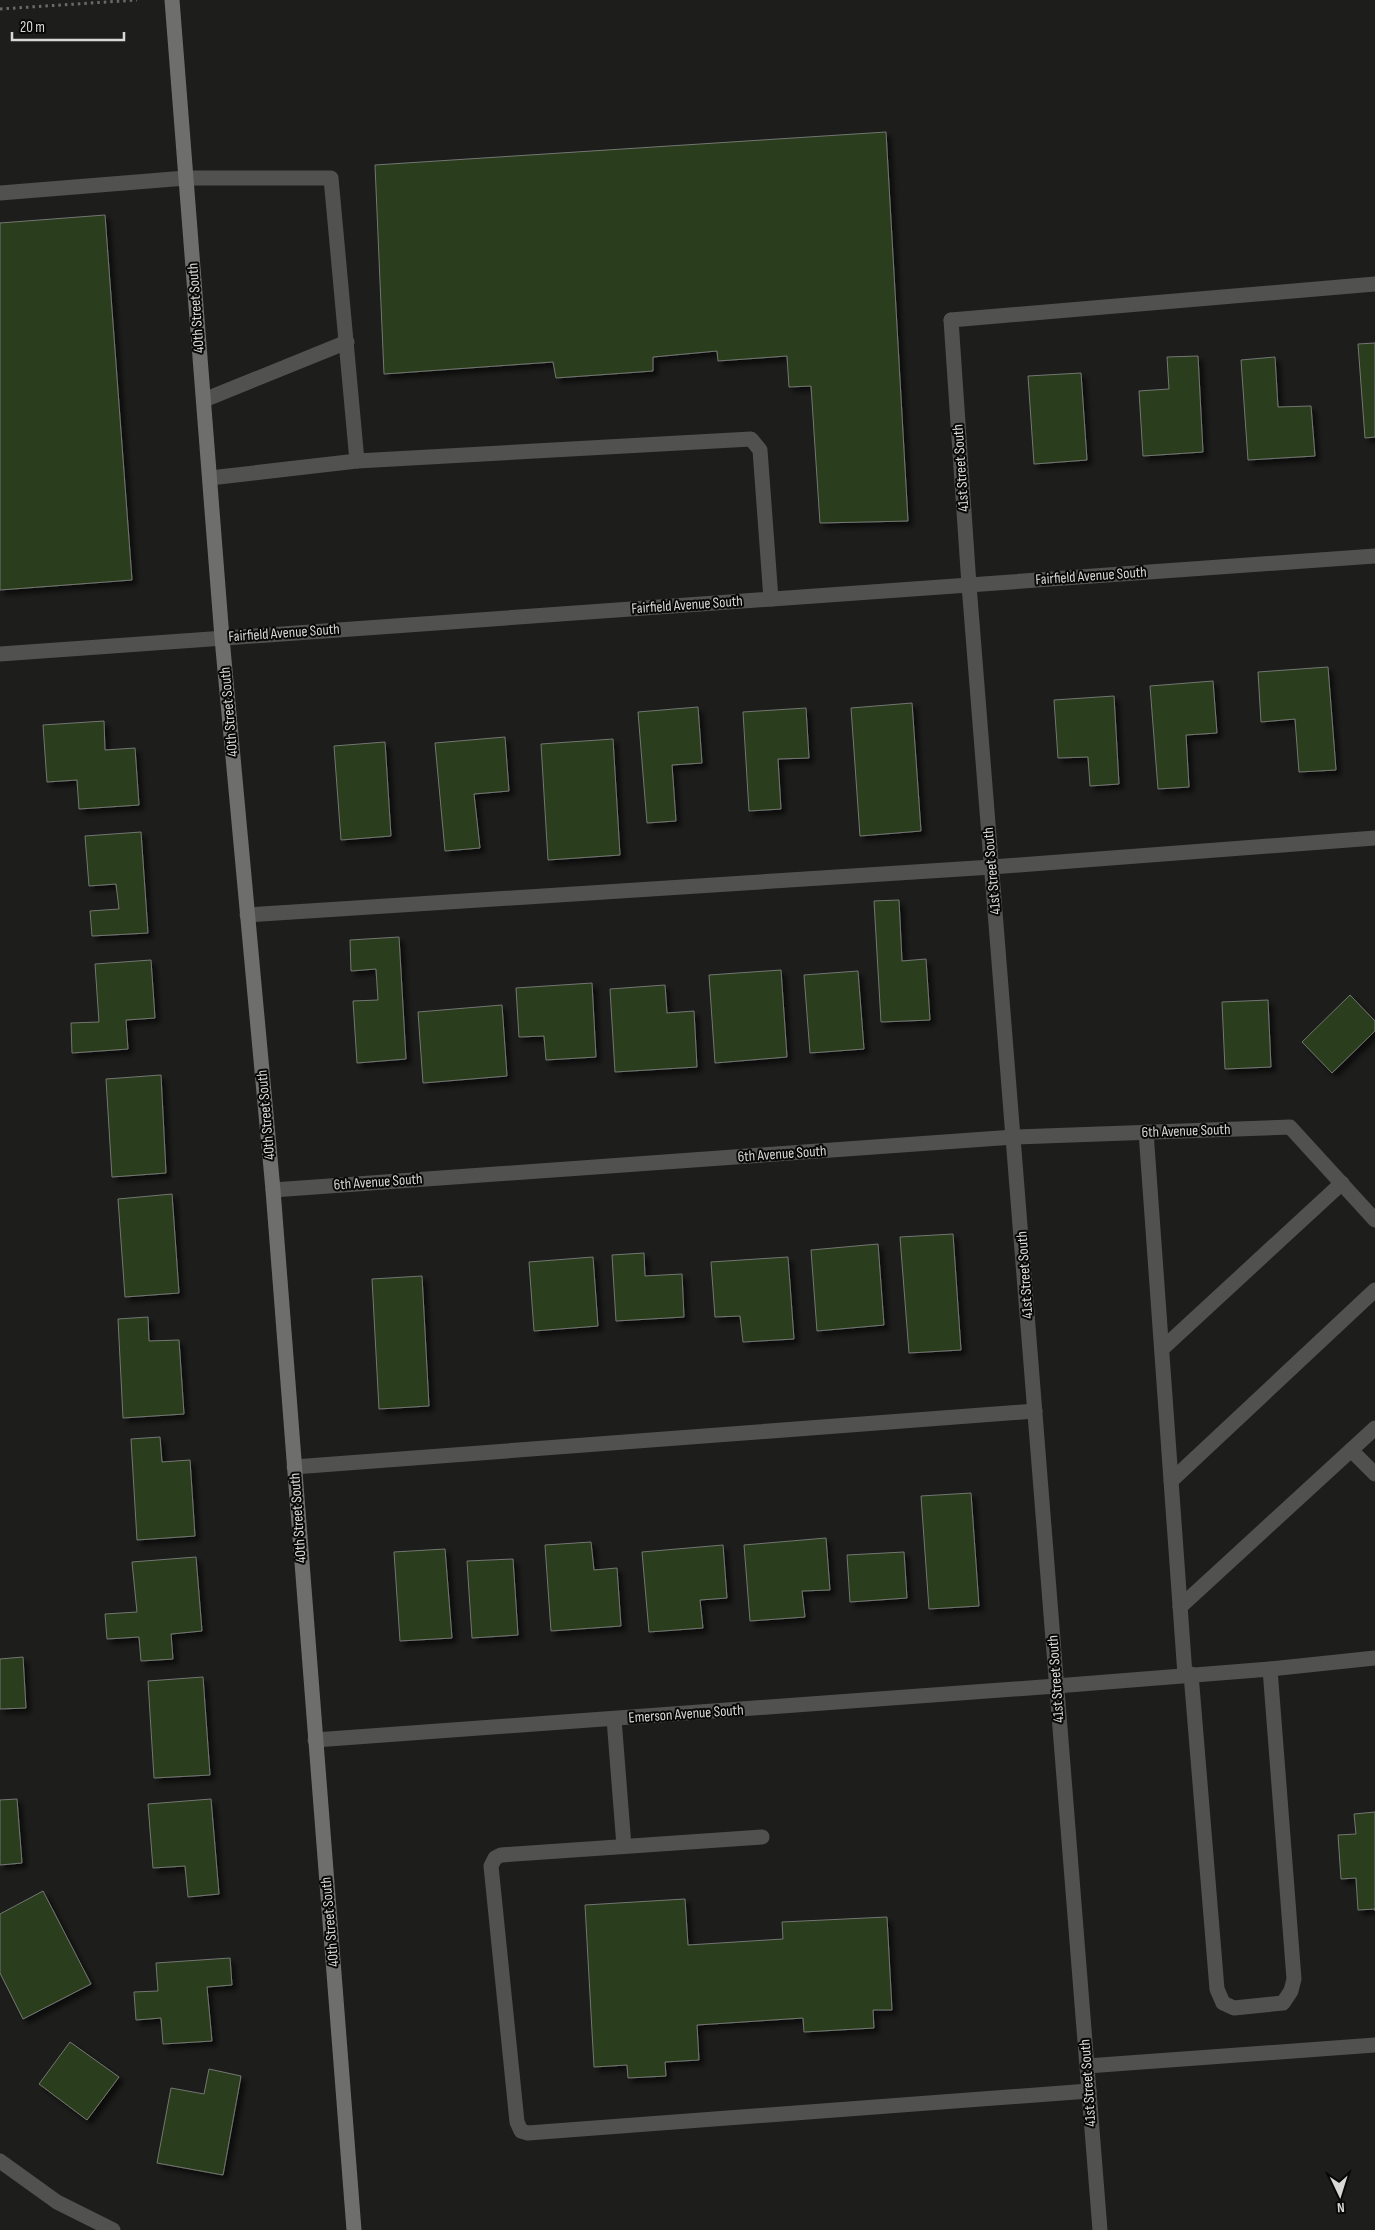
<svg xmlns="http://www.w3.org/2000/svg" width="1375" height="2230" font-family="'Sofia Sans Condensed',sans-serif">
<defs>
<filter id="shadow"><feDropShadow dx="4.5" dy="4.5" stdDeviation="2.5" flood-color="#0009"/></filter>
</defs>
<rect width="100%" height="100%" fill="#1d1e1c"/>
<!-- building -->
<g fill="#293c1a" stroke="#747673" filter="url(#shadow)">
<polygon points="886,132 908,521 820,523 811,386 789,387 787,356 718,361 717,351 653,357 653,371 556,378 553,362 384,374 375,165"/>
<polygon points="105,215 132,580 0,590 0,223"/>
<polygon points="1375,343 1375,437 1365,438 1358,344"/>
<polygon points="1198,356 1203,452 1143,456 1139,391 1169,389 1167,357"/>
<polygon points="1275,357 1278,407 1311,406 1315,456 1248,460 1241,360"/>
<polygon points="1081,373 1087,460 1034,464 1028,376"/>
<polygon points="1328,667 1336,770 1299,772 1295,719 1261,722 1258,672"/>
<polygon points="1213,681 1217,733 1186,735 1189,787 1158,789 1150,686"/>
<polygon points="1114,696 1119,784 1090,786 1088,757 1058,758 1054,700"/>
<polygon points="912,703 921,831 860,836 851,708"/>
<polygon points="698,707 702,763 672,765 676,821 647,823 638,712"/>
<polygon points="806,708 809,758 778,759 781,809 749,811 743,712"/>
<polygon points="104,721 105,750 135,748 139,805 79,809 77,780 47,782 43,725"/>
<polygon points="505,737 509,791 474,794 480,848 445,851 435,743"/>
<polygon points="613,739 620,855 548,860 541,744"/>
<polygon points="385,742 391,836 341,840 334,746"/>
<polygon points="141,832 148,933 92,936 90,911 119,909 116,884 89,886 85,836"/>
<polygon points="899,900 902,961 926,959 930,1020 881,1022 874,901"/>
<polygon points="399,937 406,1059 357,1063 353,1001 378,1000 376,969 351,971 350,940"/>
<polygon points="151,960 155,1018 126,1020 128,1049 72,1053 71,1023 99,1022 95,964"/>
<polygon points="781,970 787,1057 715,1063 709,975"/>
<polygon points="858,971 864,1049 810,1053 804,975"/>
<polygon points="592,983 596,1057 546,1060 544,1036 519,1037 516,988"/>
<polygon points="665,985 667,1013 694,1011 697,1067 615,1072 610,989"/>
<polygon points="1350,995 1375,1021 1375,1031 1332,1073 1302,1042"/>
<polygon points="1268,1000 1271,1067 1225,1069 1222,1002"/>
<polygon points="502,1005 507,1076 423,1083 418,1012"/>
<polygon points="161,1075 166,1173 112,1177 106,1079"/>
<polygon points="172,1194 179,1293 125,1297 118,1199"/>
<polygon points="953,1234 961,1350 909,1353 900,1237"/>
<polygon points="878,1244 884,1325 817,1331 811,1250"/>
<polygon points="644,1253 645,1276 682,1274 684,1317 616,1321 612,1255"/>
<polygon points="593,1257 598,1326 534,1331 529,1262"/>
<polygon points="788,1257 794,1339 743,1342 740,1316 715,1317 711,1262"/>
<polygon points="422,1276 429,1406 379,1409 372,1279"/>
<polygon points="148,1317 149,1341 179,1340 184,1414 123,1418 118,1319"/>
<polygon points="160,1437 162,1462 190,1460 195,1536 137,1540 131,1439"/>
<polygon points="971,1493 979,1606 929,1609 921,1496"/>
<polygon points="826,1538 830,1590 802,1591 805,1617 750,1621 744,1545"/>
<polygon points="591,1542 594,1570 617,1568 621,1626 551,1631 545,1545"/>
<polygon points="723,1545 727,1598 700,1600 703,1628 649,1632 642,1552"/>
<polygon points="445,1549 452,1638 400,1641 394,1552"/>
<polygon points="904,1552 907,1598 850,1602 847,1555"/>
<polygon points="196,1557 202,1631 171,1634 173,1659 141,1661 139,1637 107,1639 105,1614 137,1612 132,1562"/>
<polygon points="513,1559 518,1635 472,1638 467,1561"/>
<polygon points="23,1657 26,1708 0,1709 0,1659"/>
<polygon points="203,1677 210,1775 154,1778 148,1681"/>
<polygon points="17,1799 22,1863 0,1865 0,1800"/>
<polygon points="211,1799 219,1894 188,1897 185,1866 153,1868 148,1804"/>
<polygon points="1375,1812 1375,1911 1375,1909 1358,1910 1356,1878 1341,1879 1338,1835 1356,1834 1354,1814"/>
<polygon points="43,1891 91,1984 23,2019 0,1973 0,1914"/>
<polygon points="685,1899 688,1945 783,1939 782,1922 887,1917 892,2010 873,2010 874,2028 804,2032 803,2018 697,2025 699,2060 665,2062 666,2076 628,2078 627,2065 594,2067 585,1905"/>
<polygon points="230,1958 232,1985 207,1987 212,2041 163,2044 161,2018 136,2020 134,1992 158,1991 156,1963"/>
<polygon points="70,2042 119,2077 87,2120 39,2084"/>
<polygon points="209,2069 241,2076 223,2175 157,2163 171,2088 204,2094"/>
</g>
<g fill="none" stroke-linecap="round" stroke-linejoin="round">
<!-- path -->
<polyline stroke="#6a6b69" stroke-width="3" stroke-dasharray="2.5 4" stroke-linecap="butt" points="0,9 137,0"/>
<!-- lane -->
<g stroke="#515250" stroke-width="15">
<polyline points="0,193 186,178 331,178 357,461 210,478"/>
<polyline points="951,320 1375,284"/>
<polyline points="204,400 347,342"/>
<polyline points="357,461 751,439 760,450 771,599"/>
<polyline points="247,915 992,867 1375,838"/>
<polyline points="1146,1132 1185,1675"/>
<polyline points="1014,1137 1290,1127 1375,1220"/>
<polyline points="1162,1349 1342,1183"/>
<polyline points="1351,1450 1375,1474"/>
<polyline points="294,1467 1035,1411"/>
<polyline points="1171,1481 1375,1290"/>
<polyline points="1180,1607 1375,1428"/>
<polyline points="1191,1674 1217,1989 1223,2003 1234,2008 1283,2003 1291,1991 1294,1979 1270,1669"/>
<polyline points="1056,1686 1270,1669 1375,1658"/>
<polyline points="614,1719 624,1846"/>
<polyline points="762,1837 501,1855 495,1858 491,1866 517,2122 521,2131 528,2133 1089,2091"/>
<polyline points="1087,2066 1375,2045"/>
</g>
<!-- street -->
<g stroke="#515250" stroke-width="15">
<polyline points="951,320 969,585 1100,2230"/>
<polyline points="0,654 1375,556"/>
<polyline points="273,1190 1014,1137"/>
<polyline points="315,1740 1056,1686"/>
<polyline points="0,2161 57,2202 113,2230"/>
</g>
<!-- secondary -->
<polyline stroke="#6e6f6d" stroke-width="15" points="172,0 222,638 273,1190 354,2230"/>
</g>
<g text-anchor="middle" dominant-baseline="central" stroke-width="4" stroke-linejoin="round" paint-order="stroke">
<!-- street labels -->
<g font-size="15" fill="#d8d9d7" stroke="#080807">
<text transform="translate(196 308) rotate(-94)">40th Street South</text>
<text transform="translate(961 468) rotate(-94)">41st Street South</text>
<text transform="translate(1091 576) rotate(-4)">Fairfield Avenue South</text>
<text transform="translate(687 605) rotate(-4)">Fairfield Avenue South</text>
<text transform="translate(284 633) rotate(-4)">Fairfield Avenue South</text>
<text transform="translate(229 712) rotate(-95)">40th Street South</text>
<text transform="translate(992 871) rotate(-95)">41st Street South</text>
<text transform="translate(266 1115) rotate(-95)">40th Street South</text>
<text transform="translate(1186 1131) rotate(-2)">6th Avenue South</text>
<text transform="translate(782 1154) rotate(-4)">6th Avenue South</text>
<text transform="translate(378 1182) rotate(-4)">6th Avenue South</text>
<text transform="translate(1025 1275) rotate(-94)">41st Street South</text>
<text transform="translate(298 1518) rotate(-94)">40th Street South</text>
<text transform="translate(1056 1679) rotate(-94)">41st Street South</text>
<text transform="translate(686 1714) rotate(-4)">Emerson Avenue South</text>
<text transform="translate(330 1922) rotate(-95)">40th Street South</text>
<text transform="translate(1088 2083) rotate(-94)">41st Street South</text>
</g>
</g>
<!-- north arrow -->
<g transform="translate(1340 2195) rotate(176)" stroke="#080807" stroke-width="4" paint-order="stroke">
<path d="M0-4L9 19L0 12L-9 19Z" fill="#d8d9d7"/>
<text y="-8" font-size="14" font-weight="bold" text-anchor="middle" fill="#d8d9d7">N</text>
</g>
<!-- scale -->
<path d="M12 32v8h112v-8" fill="none" stroke="#d8d9d7" stroke-width="2.5"/>
<text x="20" y="32" font-size="15" fill="#d8d9d7" stroke="#080807" stroke-width="4" paint-order="stroke">20 m</text>
</svg>
